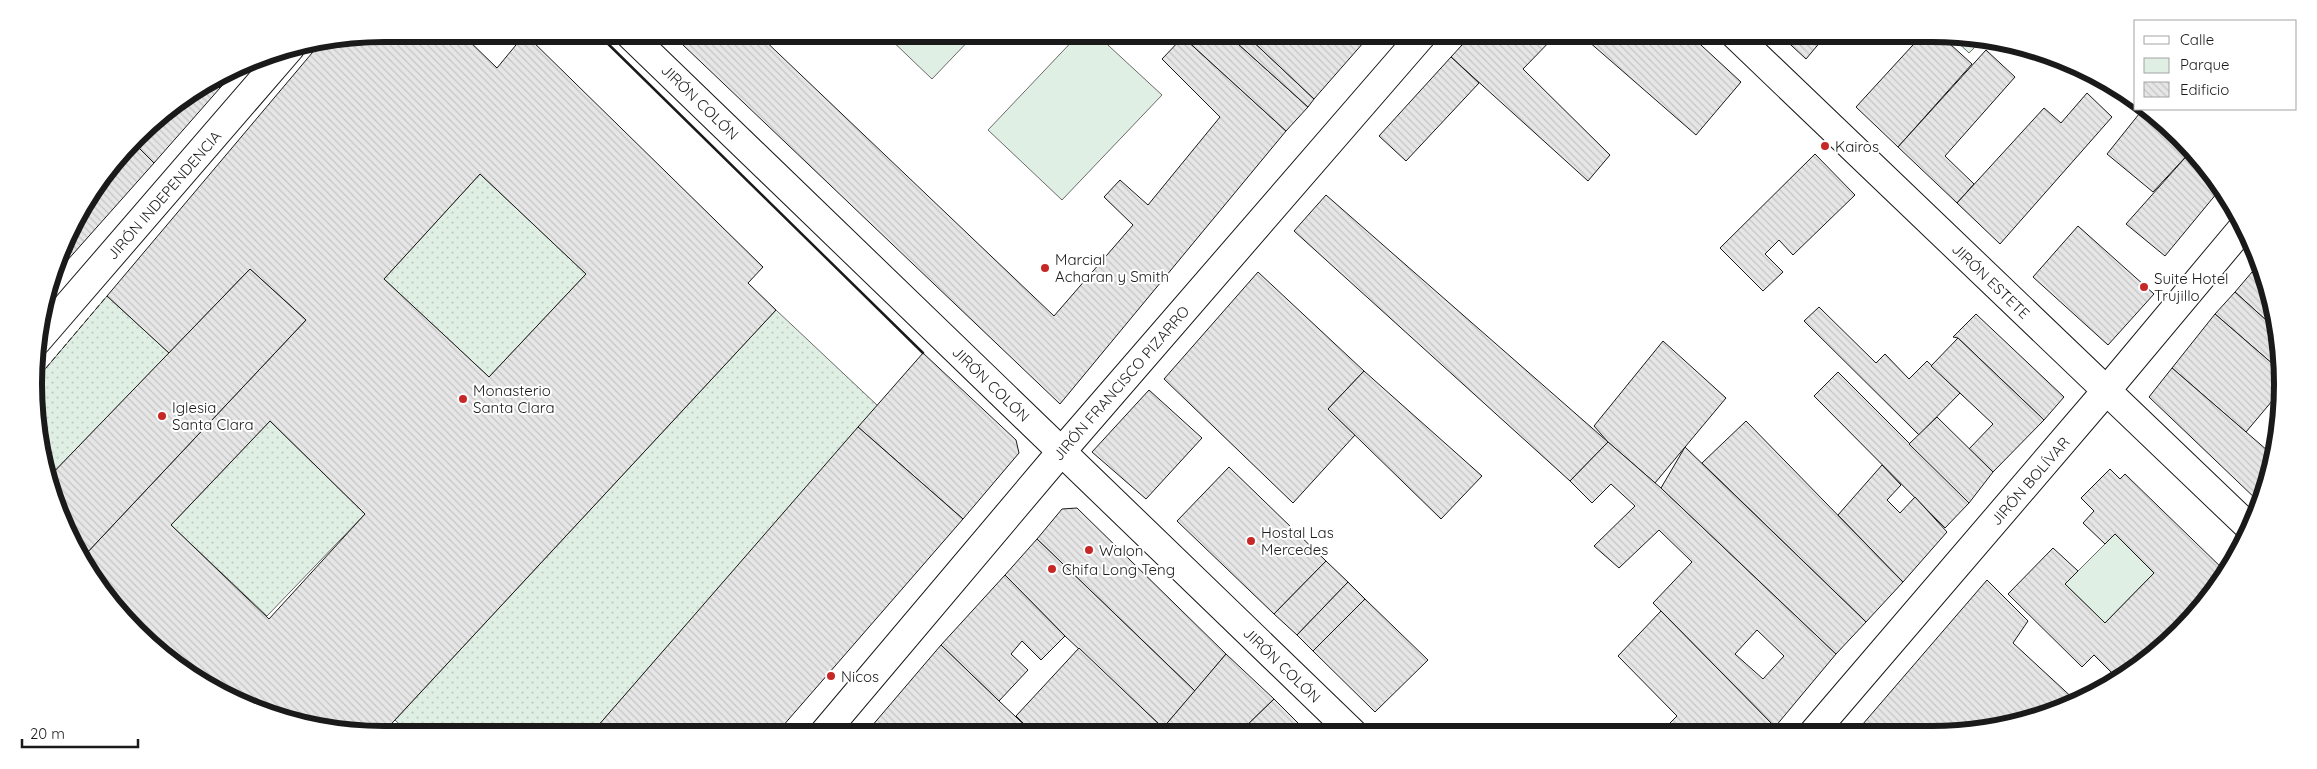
<svg xmlns="http://www.w3.org/2000/svg" width="2317" height="769" font-family="Quicksand,sans-serif">
<defs>
<pattern id="garden-dots" width="8" height="8" patternUnits="userSpaceOnUse" patternTransform="scale(1.25)"><rect width="8" height="8" fill="#e0efe3"/><path d="M2 2h.1M6 6h.1" fill="none" stroke="#c0ccc2" stroke-width="1.8" stroke-linecap="round"/></pattern>
<pattern id="building-back-hatch" width="6" height="6" patternUnits="userSpaceOnUse" patternTransform="scale(1.25)"><rect width="6" height="6" fill="#e6e6e6"/><path d="M-1 5l2 2M0 0l6 6M5-1l2 2" fill="none" stroke="#c5c5c5"/></pattern>
</defs>
<rect width="100%" height="100%" fill="#fff"/>
<!-- green -->
<g fill="#e0efe3" stroke="#6a6a6a">
<polygon points="885,34 975,34 932,79"/>
<polygon points="1079,34 1096,34 1162,95 1062,200 988,130"/>
<polygon points="1951,36 1983,39 1969,53"/>
<polygon points="2115,534 2154,573 2105,623 2065,584"/>
</g>
<!-- garden -->
<g fill="url(#garden-dots)" stroke="#6a6a6a">
<polygon points="480,174 586,274 489,377 384,279"/>
<polygon points="107,296 169,353 47,479 34,407 35,381"/>
<polygon points="776,310 878,406 590,735 411,735 395,720"/>
<polygon points="270,421 365,514 267,616 171,525"/>
</g>
<!-- building -->
<g fill="url(#building-back-hatch)" stroke="#1a1a1a" fill-rule="evenodd">
<path d="M384,34H462L497,68L525,34L763,267L748,283L776,310L381,735L316,728L250,708L189,676L136,632L93,580L88,569L93,564L84,556L306,320L250,269L169,353L107,296L323,40ZM480,174L586,274L489,377L384,279ZM270,421L365,514L269,619L171,525Z"/>
<polygon points="671,34 690,34 682,44"/>
<polygon points="690,34 758,34 1054,316 1133,225 1104,197 1120,180 1148,205 1220,117 1162,59 1183,37 1286,131 1060,404 682,44"/>
<polygon points="1185,34 1227,34 1308,107 1286,131 1183,37"/>
<polygon points="1227,34 1245,34 1314,99 1308,107"/>
<polygon points="1245,34 1371,34 1314,99"/>
<polygon points="1472,34 1557,34 1523,69 1610,155 1588,181 1451,57"/>
<polygon points="1580,34 1689,34 1741,82 1696,135"/>
<polygon points="1779,34 1827,34 1806,59"/>
<polygon points="1923,34 1939,34 1972,64 1898,147 1856,107"/>
<polygon points="1986,50 2015,77 1945,156 1974,184 1957,203 1898,147"/>
<polygon points="1451,57 1479,83 1406,161 1379,136"/>
<polygon points="237,69 220,88 215,83"/>
<polygon points="215,83 220,88 154,163 133,142 153,121"/>
<polygon points="2087,93 2112,117 2000,244 1957,203 2044,108 2061,123"/>
<polygon points="2143,109 2147,109 2181,137 2192,150 2153,192 2107,154"/>
<polygon points="133,142 154,163 57,272 70,229 106,171"/>
<polygon points="2192,150 2222,187 2165,256 2126,224"/>
<polygon points="1815,154 1855,195 1793,255 1779,240 1765,254 1783,272 1763,291 1720,248"/>
<polygon points="1326,195 1608,442 1570,481 1294,231"/>
<polygon points="2078,226 2154,294 2108,345 2033,277"/>
<polygon points="250,269 306,320 84,556 47,479"/>
<polygon points="1258,272 1364,371 1328,409 1355,435 1293,503 1164,379"/>
<polygon points="2252,272 2267,283 2277,316 2278,331 2235,292"/>
<polygon points="2235,292 2278,331 2282,372 2215,314"/>
<polygon points="1819,307 1876,363 1885,354 1909,379 1927,361 1960,393 1919,435 1804,321"/>
<polygon points="1976,314 2064,397 2044,420 1958,338 1953,337"/>
<polygon points="2215,314 2282,372 2283,388 2246,432 2172,368"/>
<polygon points="1958,338 2044,420 1993,472 1969,449 1993,424 1931,366"/>
<polygon points="1663,341 1726,398 1655,483 1608,442 1594,426"/>
<polygon points="923,353 1016,440 1019,453 963,519 858,427"/>
<polygon points="2172,368 2275,457 2258,501 2149,397"/>
<polygon points="1364,371 1482,476 1441,519 1328,409"/>
<polygon points="1838,372 1969,503 1945,528 1814,396"/>
<polygon points="1149,390 1202,438 1146,499 1092,452"/>
<polygon points="1937,417 1993,472 1969,503 1909,444"/>
<polygon points="1746,421 1903,582 1866,622 1702,463"/>
<polygon points="858,427 963,519 775,735 590,735"/>
<path d="M1608,442L1661,488L1836,654L1775,727L1653,603L1692,562L1659,530L1619,568L1594,546L1635,506L1611,484L1592,503L1570,481ZM1757,630L1784,656L1763,679L1735,654Z"/>
<polygon points="1685,447 1866,622 1836,654 1661,488"/>
<polygon points="1882,465 1901,485 1887,500 1900,513 1915,497 1947,532 1903,582 1838,515"/>
<polygon points="1229,467 1326,561 1274,614 1177,521"/>
<polygon points="2110,469 2120,479 2125,474 2226,572 2164,648 2118,679 2094,655 2082,667 2008,594 2053,548 2078,571 2065,584 2105,623 2154,573 2115,534 2105,544 2083,523 2094,511 2081,498"/>
<polygon points="1077,508 1226,654 1195,691 1037,539 1062,509"/>
<polygon points="1037,539 1195,691 1163,728 1065,636 1005,575"/>
<polygon points="1326,561 1348,582 1297,635 1274,614"/>
<polygon points="1005,575 1065,636 1041,660 1022,641 1011,654 1028,670 999,701 941,645"/>
<polygon points="1987,580 2028,621 2013,643 2077,702 1979,732 1856,732"/>
<polygon points="1348,582 1365,599 1313,651 1297,635"/>
<polygon points="1365,599 1428,660 1375,712 1313,651"/>
<polygon points="1661,611 1775,727 1770,733 1660,733 1677,716 1618,656"/>
<polygon points="941,645 999,701 1034,734 865,734"/>
<polygon points="1079,648 1163,728 1226,654 1274,699 1238,734 1034,734 1016,716"/>
<polygon points="1274,699 1308,733 1238,734"/>
</g>
<g fill="none" stroke-linecap="round" stroke-linejoin="round">
<!-- minor casing -->
<g stroke="#1a1a1a" stroke-width="30">
<g id="minor">
<polyline points="629,34 1353,733"/>
<polyline points="1734,34 2249,527"/>
<polyline points="37,341 290,48"/>
<polyline points="1813,733 2106,391 2244,226"/>
<polyline points="823,734 1061,452 1423,34"/>
</g>
</g>
<!-- minor -->
<use href="#minor" stroke="#fff" stroke-width="28"/>
<!-- fence -->
<polyline stroke="#1a1a1a" stroke-width="1" stroke-dasharray="6 2.5" stroke-linecap="butt" points="35,381 107,296"/>
<!-- wall -->
<polyline stroke="#1a1a1a" stroke-width="2.5" points="598,34 923,353"/>
</g>
<!-- markers -->
<g fill="#c62828" stroke="#fff" stroke-width="2">
<circle cx="1825" cy="146" r="5"/>
<circle cx="1045" cy="268" r="5"/>
<circle cx="2144" cy="287" r="5"/>
<circle cx="463" cy="399" r="5"/>
<circle cx="162" cy="416" r="5"/>
<circle cx="1251" cy="541" r="5"/>
<circle cx="1089" cy="550" r="5"/>
<circle cx="1052" cy="569" r="5"/>
<circle cx="831" cy="676" r="5"/>
</g>
<g text-anchor="middle" dominant-baseline="central" stroke-width="4" stroke-linejoin="round" paint-order="stroke">
<!-- street labels -->
<g font-size="15" fill="#1a1a1a" stroke="#fff">
<text transform="translate(700 102) rotate(44)">JIRÓN COLÓN</text>
<text transform="translate(164 195) rotate(-49)">JIRÓN INDEPENDENCIA</text>
<text transform="translate(1991 281) rotate(44)">JIRÓN ESTETE</text>
<text transform="translate(1121 383) rotate(-49)">JIRÓN FRANCISCO PIZARRO</text>
<text transform="translate(991 384) rotate(44)">JIRÓN COLÓN</text>
<text transform="translate(2030 481) rotate(-49)">JIRÓN BOLÍVAR</text>
<text transform="translate(1282 665) rotate(44)">JIRÓN COLÓN</text>
</g>
<!-- poi labels -->
<g font-size="15" fill="#1a1a1a" stroke="#fff" text-anchor="start">
<text x="1835" y="146">Kairos</text>
<text x="1055" y="259">Marcial<tspan x="1055" dy="17">Acharan y Smith</tspan></text>
<text x="2154" y="278">Suite Hotel<tspan x="2154" dy="17">Trujillo</tspan></text>
<text x="473" y="390">Monasterio<tspan x="473" dy="17">Santa Clara</tspan></text>
<text x="172" y="407">Iglesia<tspan x="172" dy="17">Santa Clara</tspan></text>
<text x="1261" y="532">Hostal Las<tspan x="1261" dy="17">Mercedes</tspan></text>
<text x="1099" y="550">Walon</text>
<text x="1062" y="569">Chifa Long Teng</text>
<text x="841" y="676">Nicos</text>
</g>
</g>
<!-- crop -->
<path d="M0 0H2317V769H0ZM384 42H1932A342 342 0 0 1 2274 384V384A342 342 0 0 1 1932 726H384A342 342 0 0 1 42 384V384A342 342 0 0 1 384 42Z" fill="#fff" fill-rule="evenodd"/>
<path fill="none" stroke="#1a1a1a" stroke-width="6" d="M384 42H1932A342 342 0 0 1 2274 384V384A342 342 0 0 1 1932 726H384A342 342 0 0 1 42 384V384A342 342 0 0 1 384 42Z"/>
<!-- legend -->
<rect x="2134" y="20" width="162" height="90" fill="#ffffff" stroke="#a3a3a3"/>
<rect x="2144" y="36" width="25" height="8" fill="#ffffff" stroke="#a3a3a3"/>
<text x="2180" y="45" font-size="15" fill="#1a1a1a">Calle</text>
<rect x="2144" y="58" width="25" height="15" fill="#e0efe3" stroke="#a3a3a3"/>
<text x="2180" y="70" font-size="15" fill="#1a1a1a">Parque</text>
<rect x="2144" y="82" width="25" height="15" fill="url(#building-back-hatch)" stroke="#a3a3a3"/>
<text x="2180" y="95" font-size="15" fill="#1a1a1a">Edificio</text>
<!-- scale -->
<path d="M22 739v8h116v-8" fill="none" stroke="#1a1a1a" stroke-width="2.5"/>
<text x="30" y="739" font-size="15" fill="#1a1a1a" stroke="#ffffff" stroke-width="4" paint-order="stroke">20 m</text>
</svg>
